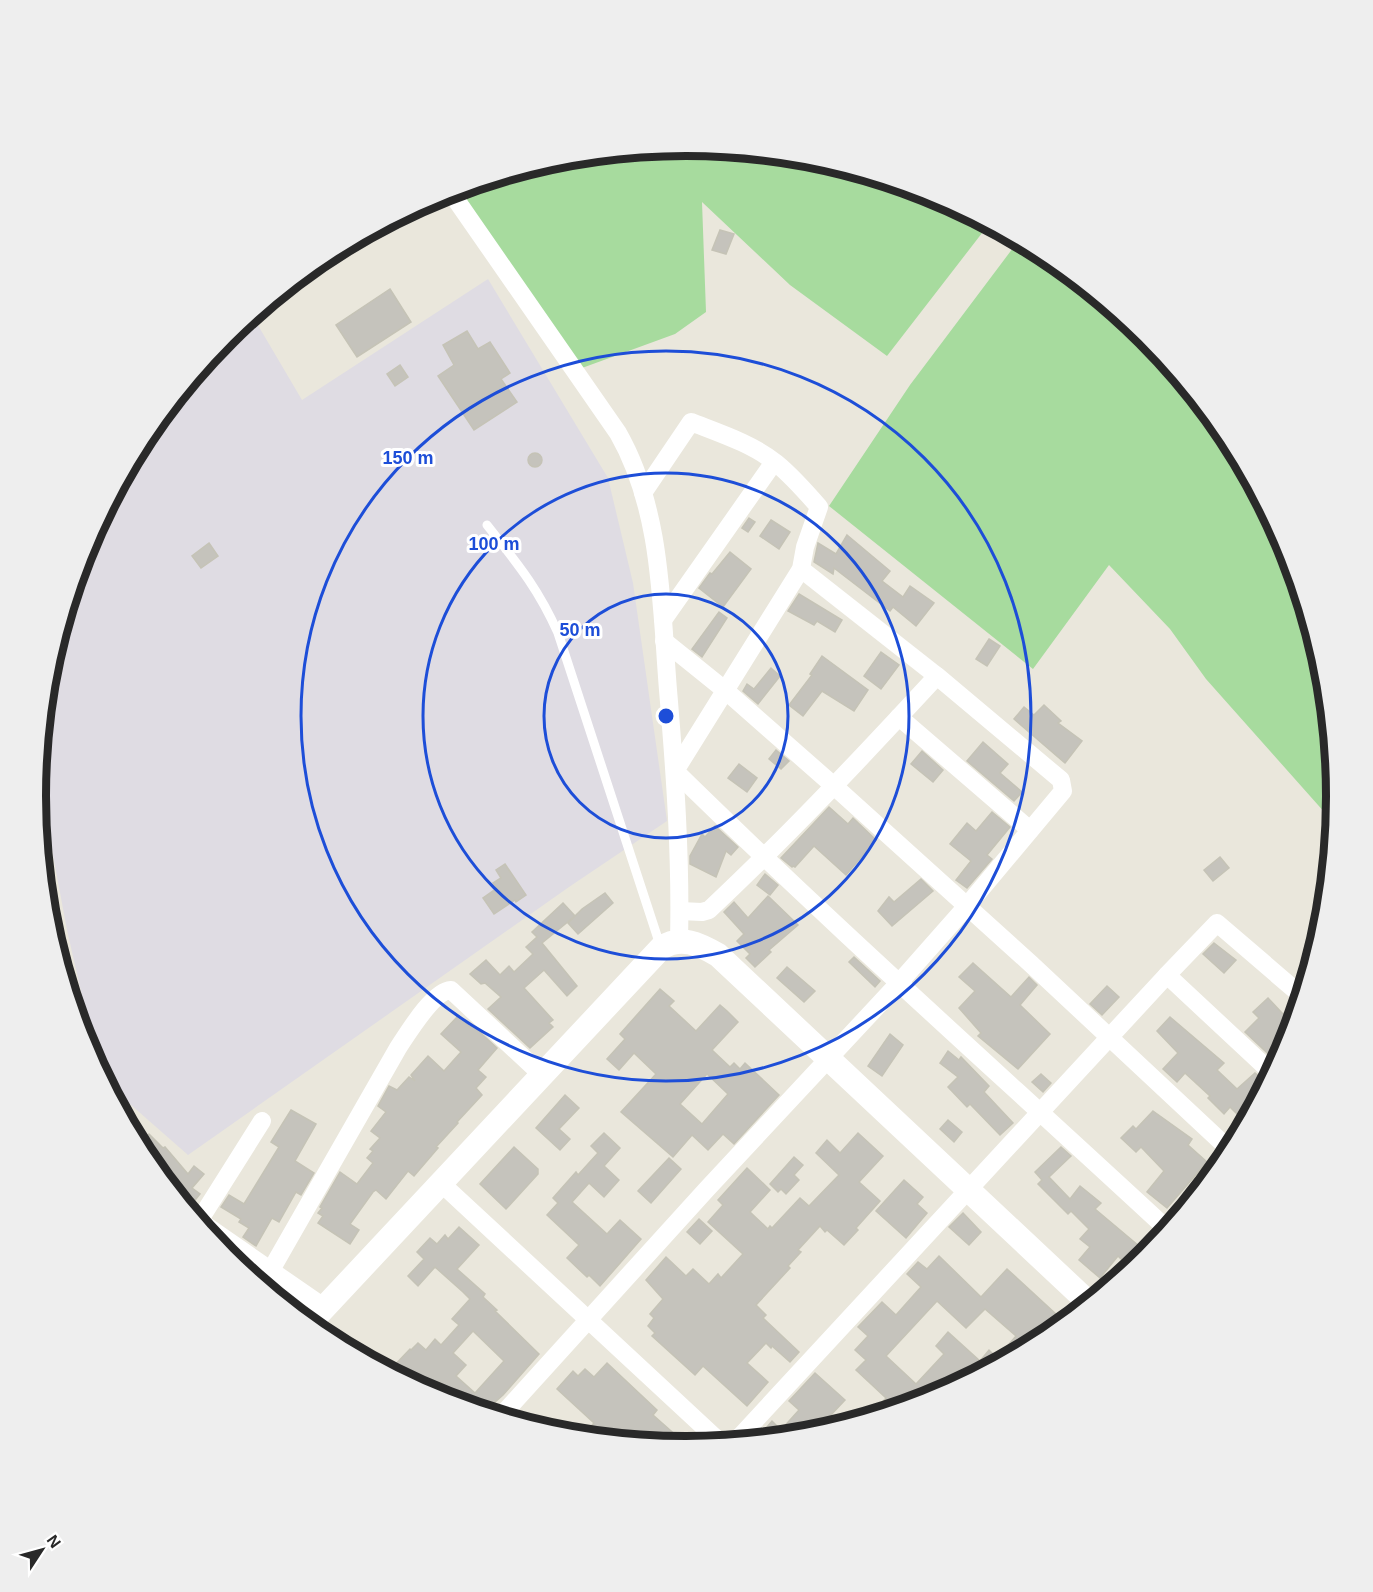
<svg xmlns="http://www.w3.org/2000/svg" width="1373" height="1592" font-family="Helvetica,sans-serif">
<rect width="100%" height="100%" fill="#eae7dc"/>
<!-- industrial -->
<polygon fill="#dfdce3" points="488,279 608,478 633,583 667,821 569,887 188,1155 106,1083 99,1070 67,930 38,775 49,669 86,547 146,434 227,336 252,315 302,400"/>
<!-- green -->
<g fill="#a7db9e">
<polygon points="687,146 814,158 936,195 989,224 887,356 790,285 702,202 706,312 675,334 582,368 534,305 459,188 560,158"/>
<polygon points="1019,240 1048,255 1147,336 1228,435 1288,547 1325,669 1337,796 1334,823 1206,679 1170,629 1109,565 1033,669 829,506 910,385"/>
</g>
<!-- building -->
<g fill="#c5c3bc" stroke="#c5c3b6" stroke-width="1.5" fill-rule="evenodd">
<polygon points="720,230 734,234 726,254 712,250"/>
<polygon points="390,289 411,322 357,357 336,325"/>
<polygon points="467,331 478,349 490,342 510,373 501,379 517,402 474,430 438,376 454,365 443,345"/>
<polygon points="400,365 408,377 395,386 387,374"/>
<circle cx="535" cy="460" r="7"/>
<polygon points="749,518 755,522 748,532 742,528"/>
<polygon points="771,520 790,532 779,549 760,536"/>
<polygon points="847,535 890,571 882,581 903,597 910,586 934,603 916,626 893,607 890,611 834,568 833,574 814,562 818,543 836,554"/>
<polygon points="209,543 218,556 201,568 192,556"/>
<polygon points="730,552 751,569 723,607 699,588 710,573 712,574"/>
<polygon points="799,594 842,620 835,632 817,621 814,625 788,611"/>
<polygon points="719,612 727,618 702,657 692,649"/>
<polygon points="989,639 1000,646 987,666 976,659"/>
<polygon points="881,652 899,665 881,689 864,676"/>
<polygon points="822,656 868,690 854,711 822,691 803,716 789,705 812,675 810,674"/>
<polygon points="771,668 780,676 758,704 743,691 747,684 754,689"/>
<polygon points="1044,705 1061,721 1058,723 1082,741 1065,763 1014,719 1024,707 1034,715"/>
<polygon points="983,742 1008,764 1000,773 1022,792 1014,801 967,761"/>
<polygon points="776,750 789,761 781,769 769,759"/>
<polygon points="922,751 943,770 933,782 911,764"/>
<polygon points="739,764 757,778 747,792 728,778"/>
<polygon points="829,807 848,824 853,818 876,840 846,875 814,846 795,867 793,866 792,867 781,858"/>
<polygon points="992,812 1010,827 987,855 992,859 967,888 956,880 971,861 950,844 967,823 976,831"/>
<polygon points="715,826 738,847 731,855 726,851 716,877 690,864 690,856 702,834 705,837"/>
<polygon points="1220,857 1229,868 1213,881 1204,870"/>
<polygon points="505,864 526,895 516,902 515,900 494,914 483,898 497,888 493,883 501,878 496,870"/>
<polygon points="765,874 778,885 770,895 757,885"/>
<polygon points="921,879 933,891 892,926 878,911 889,897 894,902"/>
<polygon points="605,893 613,903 578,934 568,923 582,909"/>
<polygon points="768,896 798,925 769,950 771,952 755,967 746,958 750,954 737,941 744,934 724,912 734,902 748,918"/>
<polygon points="563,903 575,916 542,943 577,986 567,996 544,970 524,988 553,1020 549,1023 553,1027 530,1048 488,1009 501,997 485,983 481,984 470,974 486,960 500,975 509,966 514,972 533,954 526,947 537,937 532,932"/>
<polygon points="1214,943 1236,960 1224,973 1203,954"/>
<polygon points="854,957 880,981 875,987 849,962"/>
<polygon points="973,963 1011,997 1029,977 1037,985 1020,1005 1050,1034 1018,1069 978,1036 981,1033 959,1008 975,991 959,977"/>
<polygon points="787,967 815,991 804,1002 777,978"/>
<polygon points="1107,986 1119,997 1102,1015 1090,1004"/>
<path d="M660,989L674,1001L669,1006L696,1031L720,1005L727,1011L738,1022L712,1050L730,1067L734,1063L740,1069L745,1063L779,1095L734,1144L723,1134L708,1150L692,1135L673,1157L621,1112L656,1074L634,1053L619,1070L607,1059L625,1039L620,1034ZM707,1074L728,1094L702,1124L680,1104Z"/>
<polygon points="1268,998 1283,1014 1294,1004 1299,1007 1287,1045 1278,1063 1245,1032 1259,1018 1253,1012"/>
<polygon points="458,1016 470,1027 472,1025 497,1048 478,1070 486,1077 476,1088 482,1095 457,1122 458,1123 436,1147 438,1148 414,1176 408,1171 386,1199 376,1190 373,1192 350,1224 359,1230 350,1244 318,1223 323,1216 318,1213 322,1208 320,1207 340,1172 357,1184 373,1163 367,1158 373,1151 370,1149 380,1138 371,1131 386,1112 378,1106 389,1086 397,1090 409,1077 415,1081 411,1075 428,1056 444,1071 461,1052 441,1034"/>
<polygon points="1170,1017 1224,1063 1217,1070 1237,1089 1255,1073 1267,1083 1250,1101 1253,1104 1240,1117 1230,1107 1224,1114 1208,1098 1210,1096 1185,1073 1177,1082 1163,1069 1178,1053 1157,1031"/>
<polygon points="890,1034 903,1045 882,1076 868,1066"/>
<polygon points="948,1051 959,1060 961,1057 989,1086 984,1092 1013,1123 1000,1135 970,1104 967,1107 948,1087 958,1077 940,1063"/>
<polygon points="1041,1074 1051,1083 1043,1092 1032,1082"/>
<polygon points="565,1095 579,1108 559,1129 570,1139 560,1150 536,1128"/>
<polygon points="291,1110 316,1124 295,1161 314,1173 301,1195 296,1192 279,1222 272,1218 256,1246 243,1237 249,1228 239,1222 241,1219 221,1207 229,1195 244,1204 279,1147 271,1142"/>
<polygon points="1153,1111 1192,1139 1188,1145 1207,1162 1167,1208 1147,1192 1164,1171 1141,1147 1136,1152 1121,1138 1133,1126 1136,1129"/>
<polygon points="948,1120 962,1132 954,1142 940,1129"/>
<polygon points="604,1133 620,1148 604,1166 619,1180 604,1197 589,1183 572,1202 607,1234 620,1220 641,1239 600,1286 589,1275 587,1277 567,1258 579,1245 547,1215 558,1203 553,1198 576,1172 578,1175 598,1153 591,1146"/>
<polygon points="858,1133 883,1156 859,1182 880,1201 856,1228 858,1230 844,1245 827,1230 825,1232 820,1226 798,1250 801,1252 788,1266 790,1268 756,1305 766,1315 763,1318 799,1352 790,1362 772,1346 771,1348 766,1343 747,1363 768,1382 747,1406 703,1366 695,1375 652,1336 655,1333 648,1326 654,1318 650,1314 663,1299 646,1280 666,1257 686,1276 693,1269 709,1284 718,1274 721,1278 743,1254 708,1222 723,1205 718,1200 747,1168 770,1190 750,1212 768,1229 770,1226 772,1228 800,1198 809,1206 839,1175 816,1153 827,1140 840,1153"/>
<polygon points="149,1134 163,1148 165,1147 188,1174 194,1166 204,1174 192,1188 200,1194 192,1204 170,1187 159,1174 162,1171 144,1154 139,1145"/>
<polygon points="514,1147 538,1169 538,1174 506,1209 480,1184"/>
<polygon points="1061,1147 1071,1156 1049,1177 1070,1199 1080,1186 1101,1203 1095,1209 1139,1246 1124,1262 1118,1256 1100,1278 1079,1260 1090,1247 1080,1239 1089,1229 1071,1211 1068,1214 1038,1184 1042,1180 1035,1172"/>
<polygon points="794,1157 803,1165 794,1175 799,1180 786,1194 781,1189 778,1192 770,1184"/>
<polygon points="669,1158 681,1169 651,1203 638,1191"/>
<polygon points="904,1180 923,1197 917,1204 927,1213 906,1238 876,1211"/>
<polygon points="963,1213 981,1232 969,1245 949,1227"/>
<polygon points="699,1219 712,1231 700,1244 687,1232"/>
<path d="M459,1227L479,1245L457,1269L485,1294L483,1297L497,1310L495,1311L539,1354L503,1395L485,1411L464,1405L440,1382L433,1390L419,1378L416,1382L410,1377L407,1380L389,1371L410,1349L411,1350L418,1343L426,1350L435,1339L441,1345L459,1325L452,1319L470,1299L463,1292L435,1267L418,1286L408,1276L424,1259L417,1252L430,1238L437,1244L445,1235L448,1239ZM473,1331L504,1361L475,1393L456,1376L466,1365L453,1353Z"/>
<path d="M939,1256L981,1297L1007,1269L1057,1315L1055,1317L1063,1324L1048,1337L935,1397L869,1417L886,1398L856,1370L866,1360L855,1350L868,1336L858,1327L882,1302L896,1315L921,1287L907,1274L918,1262L927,1269ZM937,1301L966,1328L985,1309L1016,1336L997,1358L989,1350L980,1361L948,1332L936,1346L944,1354L916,1384L886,1356Z"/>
<polygon points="261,1278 297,1302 292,1309 258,1282"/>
<polygon points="607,1363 657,1410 653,1415 688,1446 621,1440 614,1434 609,1439 582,1436 594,1423 557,1389 573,1371 578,1376 585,1369 594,1377"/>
<polygon points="815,1373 845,1400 829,1417 839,1426 813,1434 756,1440 772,1421 781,1430 799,1410 789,1401"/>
</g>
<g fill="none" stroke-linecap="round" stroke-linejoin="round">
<!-- service -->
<path stroke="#fff" stroke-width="9" d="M487,525C517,563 538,588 558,633L661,948"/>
<!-- minor -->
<g stroke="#fff" stroke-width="18">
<path d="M450,191L618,433C662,510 661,604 668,690C675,773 681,857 679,941"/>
<path d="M643,493L691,422C719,433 753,444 776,463C792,476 806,492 819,507L805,547L801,569L675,771C835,928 1003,1077 1168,1230"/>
<polyline points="801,569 937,676"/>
<polyline points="663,620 774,462"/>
<polyline points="664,641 726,691 834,786 1031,964 1231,1151"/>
<polyline points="899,717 1030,830"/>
<polyline points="1167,975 1217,923 1302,996"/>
<polyline points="442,1184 721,1443"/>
<polyline points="195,1218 325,1308"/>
<polyline points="199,1221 262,1121"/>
<path d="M271,1270L398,1048C408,1033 433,991 451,990L541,1074"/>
<path d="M501,1416L706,1190L898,984L966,907L1063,791L1061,780L937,676C863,756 789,835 709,910L702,912L680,911"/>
<polyline points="735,1442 1167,975 1272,1073"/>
</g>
<!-- tertiary -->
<path stroke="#fff" stroke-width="24" d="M309,1324L661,948C681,935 699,944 718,955L1089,1303"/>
</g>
<!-- distance rings -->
<g fill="none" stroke="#1d4ed8" stroke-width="3">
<circle cx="666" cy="716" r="122"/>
<circle cx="666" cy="716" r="243"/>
<circle cx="666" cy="716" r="365"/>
</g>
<!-- crop -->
<path d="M0 0H1373V1592H0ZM46 796a640 640 0 1 1 1280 0a640 640 0 1 1-1280 0Z" fill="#eee" fill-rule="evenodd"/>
<path fill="none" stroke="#292929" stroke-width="8" d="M46 796a640 640 0 1 1 1280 0a640 640 0 1 1-1280 0Z"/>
<circle cx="666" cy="716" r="9" fill="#1d4ed8" stroke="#fff" stroke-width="3"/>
<g font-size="18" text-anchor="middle" font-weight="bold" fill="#1d4ed8" stroke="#fff" stroke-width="6" stroke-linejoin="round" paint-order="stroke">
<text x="408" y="464">150 m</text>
<text x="494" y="550">100 m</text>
<text x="580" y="636">50 m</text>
</g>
<!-- north arrow -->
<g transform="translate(42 1550) rotate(54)" stroke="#ffffff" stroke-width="4.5" paint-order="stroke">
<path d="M0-4.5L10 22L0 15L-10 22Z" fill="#292929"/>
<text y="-9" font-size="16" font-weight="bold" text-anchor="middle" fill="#292929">N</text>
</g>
</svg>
